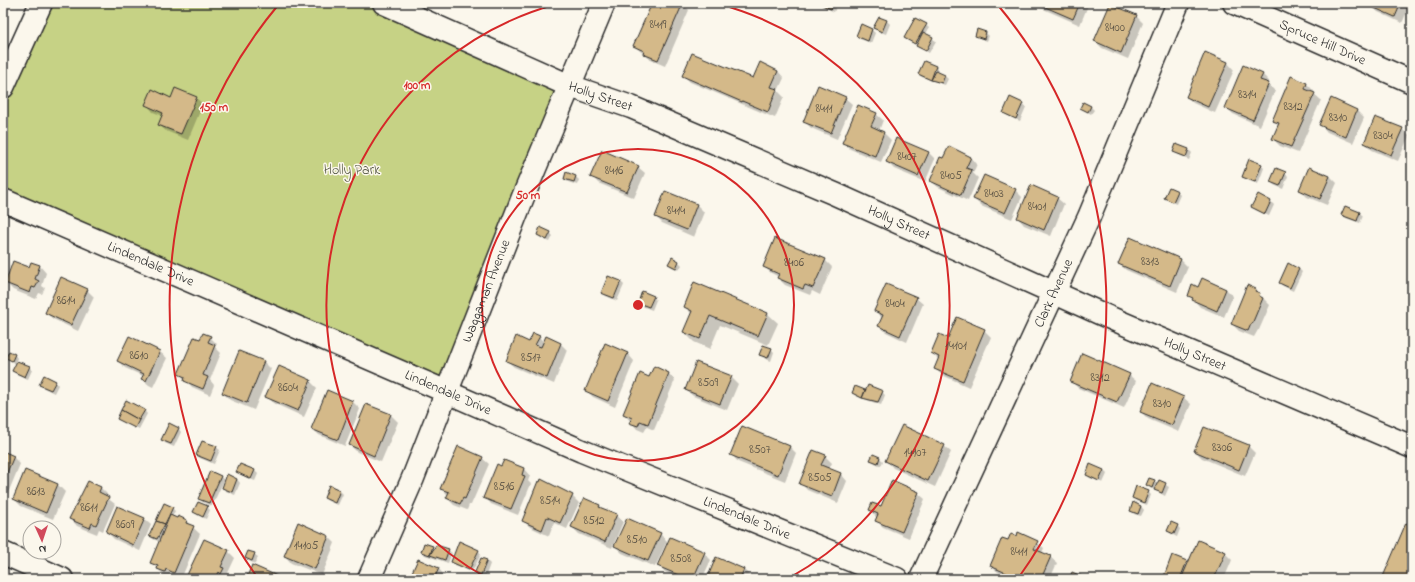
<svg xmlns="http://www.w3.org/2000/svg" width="1415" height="582" font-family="'Indie Flower',sans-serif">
<rect width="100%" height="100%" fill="#fbf7ec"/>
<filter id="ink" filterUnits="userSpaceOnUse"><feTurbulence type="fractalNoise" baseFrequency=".025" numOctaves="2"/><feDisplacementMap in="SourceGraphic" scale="8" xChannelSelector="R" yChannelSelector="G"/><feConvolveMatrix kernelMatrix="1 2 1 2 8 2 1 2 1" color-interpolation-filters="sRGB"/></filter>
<g filter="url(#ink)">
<!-- green -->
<polygon fill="#c6d285" stroke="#787e58" points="41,3 384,3 570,86 447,392 3,200 3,87"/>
<!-- shadow -->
<g fill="#0003">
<polygon points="3,3 9,7 6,15 3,14"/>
<polygon points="653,3 682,3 689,10 665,66 651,60 634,46"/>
<polygon points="824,3 838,3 834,12 826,8 823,5"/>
<polygon points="1032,3 1089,3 1080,25 1034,5"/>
<polygon points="1355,3 1365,3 1364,7"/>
<polygon points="1372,3 1411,3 1402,23 1378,12 1371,6"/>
<polygon points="1136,16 1143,23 1128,59 1102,48 1095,41"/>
<polygon points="879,18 887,21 890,24 886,34 878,31 875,27"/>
<polygon points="926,25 929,28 926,34 936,41 929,53 905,38"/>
<polygon points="872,30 875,33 871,43 860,39 857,36"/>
<polygon points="978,30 986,33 989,36 987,41 979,38 976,35"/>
<polygon points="924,62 936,67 939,70 938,73 945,76 948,79 945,85 922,77 919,74"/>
<polygon points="1228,63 1234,70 1215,113 1193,103 1187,97"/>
<polygon points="778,71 784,78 778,91 784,97 775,118 690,82 683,75 753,80"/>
<polygon points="1262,74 1269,81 1268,84 1275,91 1260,126 1233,114 1226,107"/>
<polygon points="1291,77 1307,84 1314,91 1313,93 1321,100 1298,153 1280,146 1273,139 1279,126 1273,120"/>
<polygon points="196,98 203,104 188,140 166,131 159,125 163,116 153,112 147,105 171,99"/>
<polygon points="845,98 852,104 837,139 811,128 804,121"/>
<polygon points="1331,100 1357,111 1364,118 1353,143 1327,132 1321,125"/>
<polygon points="1022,104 1026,107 1020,121 1008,116 1004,113"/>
<polygon points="1090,106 1094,110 1091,114 1081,108"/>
<polygon points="876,114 883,120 879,131 884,133 891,140 881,162 850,149 844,143"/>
<polygon points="1402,129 1409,136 1398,161 1372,150 1365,143"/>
<polygon points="1189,150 1192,153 1189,160 1177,154 1174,151"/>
<polygon points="928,152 935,159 925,182 894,169 887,162"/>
<polygon points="971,157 977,164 973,173 978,178 968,201 938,187 931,181 944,160"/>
<polygon points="1261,165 1264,168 1258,184 1247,180 1244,177"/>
<polygon points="638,167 645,173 634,198 598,183 592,176"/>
<polygon points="1285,173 1288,176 1283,189 1274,185 1271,182"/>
<polygon points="1330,176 1337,183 1327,205 1307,197 1300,190"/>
<polygon points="576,177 579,180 577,185 568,182 565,179"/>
<polygon points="1015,190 1022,197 1012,219 981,206 974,199"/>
<polygon points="1177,191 1180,195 1176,204 1169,201 1166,198"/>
<polygon points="666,192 697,205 704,212 694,237 662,223 656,217"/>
<polygon points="1258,196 1271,202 1274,205 1269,216 1256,210 1253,207"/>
<polygon points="1057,198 1064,204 1051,236 1024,225 1018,218"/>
<polygon points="1345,207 1360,213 1363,216 1360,223 1346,218 1342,214"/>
<polygon points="550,233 553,236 550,242 541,238 538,235"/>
<polygon points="1131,238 1181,260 1188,267 1177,292 1126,270 1119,264"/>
<polygon points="825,260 832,267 820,295 812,291 810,295 785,285 778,278 779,277 771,273 764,267"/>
<polygon points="679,262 682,265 679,270 672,267 669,264"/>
<polygon points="40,266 46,273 42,286 45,288 42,294 39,293 36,299 13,290 6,283 29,268"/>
<polygon points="1299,269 1302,272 1293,291 1283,286 1280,283"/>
<polygon points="1202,279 1226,289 1233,296 1224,317 1200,307 1189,295 1198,288"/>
<polygon points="621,282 624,285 617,301 606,296 602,293"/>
<polygon points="87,290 94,297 78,331 53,319 46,313"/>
<polygon points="1255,290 1270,305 1259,330 1258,330 1254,337 1239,331 1232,324"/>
<polygon points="653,297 656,300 652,310 642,306 639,303"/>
<polygon points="916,298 923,304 907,342 886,332 879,326 882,318 875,311"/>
<polygon points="685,307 768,314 778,323 768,345 720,325 710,349 694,342 684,332 692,314"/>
<polygon points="984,330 991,337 969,387 942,375 935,369 939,360 932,353 948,339"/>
<polygon points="129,337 160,352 167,358 153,387 149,385 142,379 143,376 125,368 118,361"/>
<polygon points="210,337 217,344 215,347 221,353 210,380 214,385 210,395 192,387 180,374 201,341"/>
<polygon points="539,337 544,342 560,343 567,350 554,384 514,367 507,361"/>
<polygon points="605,345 628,354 634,361 615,407 593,397 586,390"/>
<polygon points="771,349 774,352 771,361 764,358 761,355"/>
<polygon points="240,352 264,362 271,369 254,410 230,400 223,393"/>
<polygon points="14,354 17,358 16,361 29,367 32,370 28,379 16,374 13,370 16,364 7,358"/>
<polygon points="669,374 675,380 654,430 647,427 644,432 637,429 624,414 650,379"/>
<polygon points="1129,375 1136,381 1124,408 1078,388 1071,381"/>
<polygon points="731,377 738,384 727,410 693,396 686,390"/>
<polygon points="55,381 58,385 54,393 44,388 41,385"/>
<polygon points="310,381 317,388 304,417 273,403 267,396"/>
<polygon points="3,384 5,386 3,392"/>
<polygon points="1153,385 1184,398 1191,404 1179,432 1148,419 1141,412"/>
<polygon points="855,387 866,392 882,392 885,395 881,405 856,396 853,393"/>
<polygon points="327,392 353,402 360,409 345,446 319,435 312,428"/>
<polygon points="366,405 391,415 398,422 381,462 357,452 350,445"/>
<polygon points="144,410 147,414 139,429 121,419 121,421 118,418"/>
<polygon points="178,428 181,432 174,447 165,443 162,439"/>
<polygon points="789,446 796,453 785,481 738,462 732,455"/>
<polygon points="944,446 951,452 935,487 893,468 887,461"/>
<polygon points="1248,446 1255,453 1245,476 1202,458 1195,451"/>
<polygon points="216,447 220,450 214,464 200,458 197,455"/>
<polygon points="3,453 13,457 20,464 6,498 3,497"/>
<polygon points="825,456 832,463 829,469 841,474 847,481 838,503 807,490 801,483"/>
<polygon points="874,456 880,458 883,461 881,466 875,463 872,460"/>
<polygon points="482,458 489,464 471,505 469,505 467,510 454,505 447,498 448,495 441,488"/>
<polygon points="504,461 524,469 530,476 528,481 531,484 518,515 491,504 485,497"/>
<polygon points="25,471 58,485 65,492 53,519 21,506 14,499"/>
<polygon points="255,471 258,474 255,481 241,475 238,472"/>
<polygon points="1104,471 1107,474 1103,483 1090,478 1087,475"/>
<polygon points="221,477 224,480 212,506 203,502 199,498"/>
<polygon points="237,479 240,483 235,495 226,491 223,488"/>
<polygon points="1150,479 1158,484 1159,481 1169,487 1165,496 1151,488 1148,485"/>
<polygon points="88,482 101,488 107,494 106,497 115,504 103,531 99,529 97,534 77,526 71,519"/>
<polygon points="340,491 343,494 338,505 328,501 325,498"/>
<polygon points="1148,492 1151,495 1147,505 1136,501 1133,497"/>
<polygon points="918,493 925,499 909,538 883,527 876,520 877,518 870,510 881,508"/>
<polygon points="572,496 579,503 567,529 554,523 549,536 530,527 524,521"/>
<polygon points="584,499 600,506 604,510 616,515 623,522 612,548 579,534 572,527"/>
<polygon points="1141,506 1144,510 1141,516 1134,514 1131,510"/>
<polygon points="207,507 210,510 206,519 198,515 194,512"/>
<polygon points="172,508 175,511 172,517 186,521 200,534 181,579 172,575 171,578 165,576 151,562 160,542 153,539 150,535"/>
<polygon points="144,519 151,525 140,551 114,539 107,532"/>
<polygon points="1177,526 1180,529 1177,537 1171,534 1168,531"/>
<polygon points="660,534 667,541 655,567 622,553 615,546"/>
<polygon points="328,536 335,543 322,575 291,563 285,556"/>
<polygon points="1017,537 1037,542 1044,548 1042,553 1050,557 1057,563 1050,579 1013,579 998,572 991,566 1009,542"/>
<polygon points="424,544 435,549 448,550 452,553 448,563 425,555 422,552"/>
<polygon points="478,550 481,554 472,572 455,565 452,562"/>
<polygon points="228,551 235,558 228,573 230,576 228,579 193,579 189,575"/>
<polygon points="704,553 711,560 702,579 681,579 665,572 659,565"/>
<polygon points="1225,553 1232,560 1224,579 1164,579 1187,562 1189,564"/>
<polygon points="254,554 258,557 255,564 249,561 246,558"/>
<polygon points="717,558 744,570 751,576 749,579 708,579"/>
<polygon points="482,559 487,561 490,564 485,578 476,572"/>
<polygon points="418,560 439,569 445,576 444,579 410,579"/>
</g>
<!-- building -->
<g fill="#d4b989" stroke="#2b2b2b">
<polygon points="652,3 683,3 658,60 643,54 644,51 633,46"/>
<polygon points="823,3 834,3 831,9 822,5"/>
<polygon points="1036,3 1080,3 1073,19"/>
<polygon points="1371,3 1401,3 1395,17 1370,6"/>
<polygon points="1110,4 1137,15 1121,53 1094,41"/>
<polygon points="879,17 887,20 882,32 873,28"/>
<polygon points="915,18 927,24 915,44 904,38"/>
<polygon points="861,24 872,29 868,41 856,36"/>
<polygon points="977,29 986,32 984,39 975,36"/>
<polygon points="923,32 933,37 926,51 916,46"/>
<polygon points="1205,52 1228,62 1208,107 1186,97"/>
<polygon points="692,53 753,78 760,62 778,71 771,87 777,89 768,112 742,101 742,102 682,76"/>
<polygon points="924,61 936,66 931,80 918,74"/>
<polygon points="1243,65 1263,74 1260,80 1269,83 1253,120 1225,108"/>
<polygon points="936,71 945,75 942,83 931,80"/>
<polygon points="1291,76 1307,83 1305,89 1315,93 1291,147 1272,139 1279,123 1272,121"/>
<polygon points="818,85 846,97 831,133 803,122"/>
<polygon points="175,88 197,97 181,134 158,125 163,113 145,105 152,89 171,98"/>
<polygon points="1010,97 1023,103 1016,119 1003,113"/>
<polygon points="1331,98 1357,110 1346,137 1319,125"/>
<polygon points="1083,102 1091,106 1088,112 1080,108"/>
<polygon points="858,105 877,113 871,126 884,132 875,156 842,143"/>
<polygon points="1375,117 1403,128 1391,155 1364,143"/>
<polygon points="896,138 929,152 918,176 886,162"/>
<polygon points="1176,144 1189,149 1186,157 1173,152"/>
<polygon points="949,146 971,157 966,168 972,170 961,195 930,181 940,157 943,158"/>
<polygon points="602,150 639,166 627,192 590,177"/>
<polygon points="1249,159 1262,164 1255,182 1242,177"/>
<polygon points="1309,167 1330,176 1320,199 1299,190"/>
<polygon points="1276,168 1286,172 1280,186 1270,182"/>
<polygon points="566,172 576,176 574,182 564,179"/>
<polygon points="984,175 1016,189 1005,213 973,199"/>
<polygon points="1031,185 1058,197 1044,230 1017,218"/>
<polygon points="1169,187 1178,191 1173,202 1164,198"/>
<polygon points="665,191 697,204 687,230 655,217"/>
<polygon points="1258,194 1271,201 1265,214 1251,207"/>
<polygon points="1345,206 1360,212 1357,221 1341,215"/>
<polygon points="540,227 551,232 547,240 537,235"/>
<polygon points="1130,237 1181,259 1170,286 1118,264"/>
<polygon points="775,238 826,259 813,288 805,285 803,289 777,278 779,274 763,267"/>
<polygon points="672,257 679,261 676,268 668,264"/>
<polygon points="13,261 29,267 31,262 40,265 35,279 39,281 35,288 32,287 30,293 5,283"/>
<polygon points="1288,263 1299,269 1290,288 1279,283"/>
<polygon points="608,276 621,281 614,298 601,293"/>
<polygon points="61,277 88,289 71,325 45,313"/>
<polygon points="1202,278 1226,289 1217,311 1192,300 1193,298 1188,296 1192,284 1198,287"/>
<polygon points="694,282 768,313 758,336 710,316 700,339 683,332 692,311 684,307"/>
<polygon points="886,284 917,297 900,336 878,326 883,315 874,311"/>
<polygon points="1247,285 1256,289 1255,291 1260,293 1259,296 1263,298 1252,324 1251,324 1248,331 1231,324"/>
<polygon points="642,291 654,296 649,307 638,303"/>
<polygon points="957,317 985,329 963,381 934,369 939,357 931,353 939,334 948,338"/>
<polygon points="203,333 211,336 208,342 215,345 203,375 208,377 203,389 184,381 185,377 178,374 194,337 200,339"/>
<polygon points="533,333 540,336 535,345 541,347 546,336 561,343 547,378 506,361 516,336 529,342"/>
<polygon points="129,336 160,351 146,381 141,379 144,374 117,361"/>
<polygon points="605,343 628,353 608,401 585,391"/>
<polygon points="763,345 772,348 768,358 759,355"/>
<polygon points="9,351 15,354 12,361 6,358"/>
<polygon points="239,351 264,361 247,403 222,393"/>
<polygon points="1082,353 1130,374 1117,402 1070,382"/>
<polygon points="17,361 30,366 25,377 12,371"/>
<polygon points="696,362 732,376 720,404 685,390"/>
<polygon points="279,366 311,380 298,411 265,397"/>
<polygon points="654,366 669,373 648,424 640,421 638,426 629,423 632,418 623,414 640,373 649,377"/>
<polygon points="44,375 56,381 51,390 39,385"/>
<polygon points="1152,383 1184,397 1172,425 1140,412"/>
<polygon points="868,385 883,391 878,402 862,398"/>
<polygon points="855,386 865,390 862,398 852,393"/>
<polygon points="327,390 353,401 338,440 311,429"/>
<polygon points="126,400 145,410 139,420 121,410"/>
<polygon points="366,404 391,414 374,456 349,445"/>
<polygon points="121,410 139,420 135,428 117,419"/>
<polygon points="169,423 179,428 171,444 161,440"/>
<polygon points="902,425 945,445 928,481 885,461"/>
<polygon points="742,426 790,446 778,475 730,455"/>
<polygon points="1204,427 1249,445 1239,470 1194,451"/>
<polygon points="202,441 217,446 211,461 196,455"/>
<polygon points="458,446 483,457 465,499 463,498 460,504 446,498 449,492 440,489"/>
<polygon points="813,450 826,455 821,465 841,473 832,497 799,484"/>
<polygon points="3,451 14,456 3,482"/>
<polygon points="873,454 880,457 878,463 870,460"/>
<polygon points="504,460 524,468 522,475 525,476 511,509 483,498 497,464 501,466"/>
<polygon points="240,464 255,470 251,479 236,472"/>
<polygon points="1090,464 1104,470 1099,481 1086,475"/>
<polygon points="25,470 58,484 46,513 13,499"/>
<polygon points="210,471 221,476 209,503 198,499"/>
<polygon points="227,474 237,479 232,492 222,488"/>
<polygon points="1149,478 1155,480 1152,488 1146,485"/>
<polygon points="541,479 573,495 560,523 547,517 542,530 522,521 538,481 540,482"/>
<polygon points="892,480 919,492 902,532 875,521 878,514 869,510 872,503 881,506"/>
<polygon points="1159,480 1166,483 1162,493 1154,490"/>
<polygon points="88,481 101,487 99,492 109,497 96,525 92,523 90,528 69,519"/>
<polygon points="329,485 340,490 335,503 324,498"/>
<polygon points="1136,486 1149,491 1144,503 1132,498"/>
<polygon points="584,498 600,505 599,507 617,514 605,542 571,527"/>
<polygon points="198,502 208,506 203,517 193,512"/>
<polygon points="1133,502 1141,506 1138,514 1130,511"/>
<polygon points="164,503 173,507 165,524 156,521"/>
<polygon points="117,506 145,518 133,545 106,532"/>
<polygon points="170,515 177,518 178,516 187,520 186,523 194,526 174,573 166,569 165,572 157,569 158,566 150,563"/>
<polygon points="627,518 661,533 648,561 614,546"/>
<polygon points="156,521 165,524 157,539 149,536"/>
<polygon points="298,522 329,536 315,569 284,556"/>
<polygon points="1171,522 1178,525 1174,534 1167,531"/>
<polygon points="1406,523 1412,526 1412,579 1382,579"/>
<polygon points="1018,532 1038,541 1034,549 1051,556 1041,579 1020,579 990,566 1002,538 1008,540 1011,533 1017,536"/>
<polygon points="670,537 705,552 693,579 688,579 657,566"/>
<polygon points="204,539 229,550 221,567 224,568 221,574 219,572 215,579 195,579 187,575"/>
<polygon points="1198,540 1226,552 1214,579 1186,579 1182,577"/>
<polygon points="459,541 479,550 469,570 451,562"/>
<polygon points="424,543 433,546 430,555 421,552"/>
<polygon points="436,545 449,549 445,560 430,555"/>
<polygon points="248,551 255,553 252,561 245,558"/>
<polygon points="1172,555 1187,561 1180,579 1163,579"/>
<polygon points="716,557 744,569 740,579 707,579"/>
<polygon points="481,558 487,560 481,575 475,572"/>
<polygon points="418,559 439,568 434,579 409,579"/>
<polygon points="252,565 284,579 246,579"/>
<polygon points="1072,572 1088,579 1069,579"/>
</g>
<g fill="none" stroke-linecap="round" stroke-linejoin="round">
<!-- minor casing -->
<g stroke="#2b2b2b" stroke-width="25">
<g id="minor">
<path id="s1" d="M384,3L570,86L631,107L835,194L1106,316L1412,447"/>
<path id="s2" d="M1234,3L1412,82"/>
<polyline points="3,87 41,3"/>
<path id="s3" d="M3,200L447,392L582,451L897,579"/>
<polyline points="3,553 62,579"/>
<path id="s4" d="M369,579L413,478L523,197L604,3"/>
<path id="s5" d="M921,579L1089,217L1178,3"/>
</g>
</g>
<!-- minor -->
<use href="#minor" stroke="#fbf7ec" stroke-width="22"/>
</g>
</g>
<!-- distance rings -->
<g fill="none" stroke="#d62828" stroke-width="2">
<circle cx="638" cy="305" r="156"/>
<path d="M487 578A312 312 0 0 1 557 4M719 4A312 312 0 0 1 789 578"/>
<path d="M257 577A468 468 0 0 1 279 4M997 4A468 468 0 0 1 1019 577"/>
</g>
<g text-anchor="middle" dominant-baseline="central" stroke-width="3" stroke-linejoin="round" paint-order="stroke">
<!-- number labels -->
<g font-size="12" fill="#554e42">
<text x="658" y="25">8419</text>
<text x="1115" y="28">8400</text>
<text x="1247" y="95">8314</text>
<text x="1293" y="107">8312</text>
<text x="824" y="109">8411</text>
<text x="1338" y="118">8310</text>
<text x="1383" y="136">8304</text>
<text x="907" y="157">8407</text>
<text x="614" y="171">8416</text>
<text x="951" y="176">8405</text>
<text x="994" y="194">8403</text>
<text x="1037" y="207">8401</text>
<text x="676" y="211">8414</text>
<text x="1150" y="262">8313</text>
<text x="794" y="263">8406</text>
<text x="66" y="301">8614</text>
<text x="895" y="304">8404</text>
<text x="956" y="346">14101</text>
<text x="139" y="356">8610</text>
<text x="531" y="358">8517</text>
<text x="1100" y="378">8312</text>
<text x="708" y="383">8509</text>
<text x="288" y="388">8604</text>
<text x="1162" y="404">8310</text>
<text x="1222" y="448">8306</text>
<text x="760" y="450">8507</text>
<text x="915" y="453">14107</text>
<text x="820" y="478">8505</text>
<text x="504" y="487">8516</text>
<text x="36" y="492">8613</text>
<text x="550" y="501">8514</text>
<text x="89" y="508">8611</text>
<text x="594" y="521">8512</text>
<text x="125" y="525">8609</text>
<text x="637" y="540">8510</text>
<text x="306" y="546">14105</text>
<text x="1019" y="552">8411</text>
<text x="681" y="559">8508</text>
</g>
<!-- street labels -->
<g font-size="14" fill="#2b2b2b" stroke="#fbf7ec">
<text stroke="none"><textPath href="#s2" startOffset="97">Spruce Hill Drive</textPath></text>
<text stroke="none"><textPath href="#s1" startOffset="236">Holly Street</textPath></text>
<text stroke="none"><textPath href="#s1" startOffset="560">Holly Street</textPath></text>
<text stroke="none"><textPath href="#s3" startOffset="161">Lindendale Drive</textPath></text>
<text stroke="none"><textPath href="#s4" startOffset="311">Waggaman Avenue</textPath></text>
<text stroke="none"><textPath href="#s5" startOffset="315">Clark Avenue</textPath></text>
<text stroke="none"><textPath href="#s1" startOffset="884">Holly Street</textPath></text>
<text stroke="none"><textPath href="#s3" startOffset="485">Lindendale Drive</textPath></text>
<text stroke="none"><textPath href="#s3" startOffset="809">Lindendale Drive</textPath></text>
</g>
<!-- park labels -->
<g font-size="14" fill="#525542" stroke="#fbf7ec">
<text x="352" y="170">Holly Park</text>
</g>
</g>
<circle cx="638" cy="305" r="6" fill="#d62828" stroke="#fbf7ec" stroke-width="2"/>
<g font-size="12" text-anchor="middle" font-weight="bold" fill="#d62828" stroke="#fbf7ec" stroke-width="3" stroke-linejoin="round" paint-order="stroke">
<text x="417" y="89">100 m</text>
<text x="214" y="111">150 m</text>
<text x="528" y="199">50 m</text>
</g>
<!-- margin -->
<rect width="1415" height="582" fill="none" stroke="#fbf7ec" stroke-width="16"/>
<rect x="8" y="8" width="1399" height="566" fill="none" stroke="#2b2b2b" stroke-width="1.5" filter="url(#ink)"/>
<!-- north arrow -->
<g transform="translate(42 540) rotate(177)"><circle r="19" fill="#fbf7ec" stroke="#a8a59f"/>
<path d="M0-3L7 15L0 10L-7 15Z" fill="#d1495b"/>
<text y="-6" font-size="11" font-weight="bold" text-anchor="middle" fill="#2b2b2b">N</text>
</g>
</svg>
